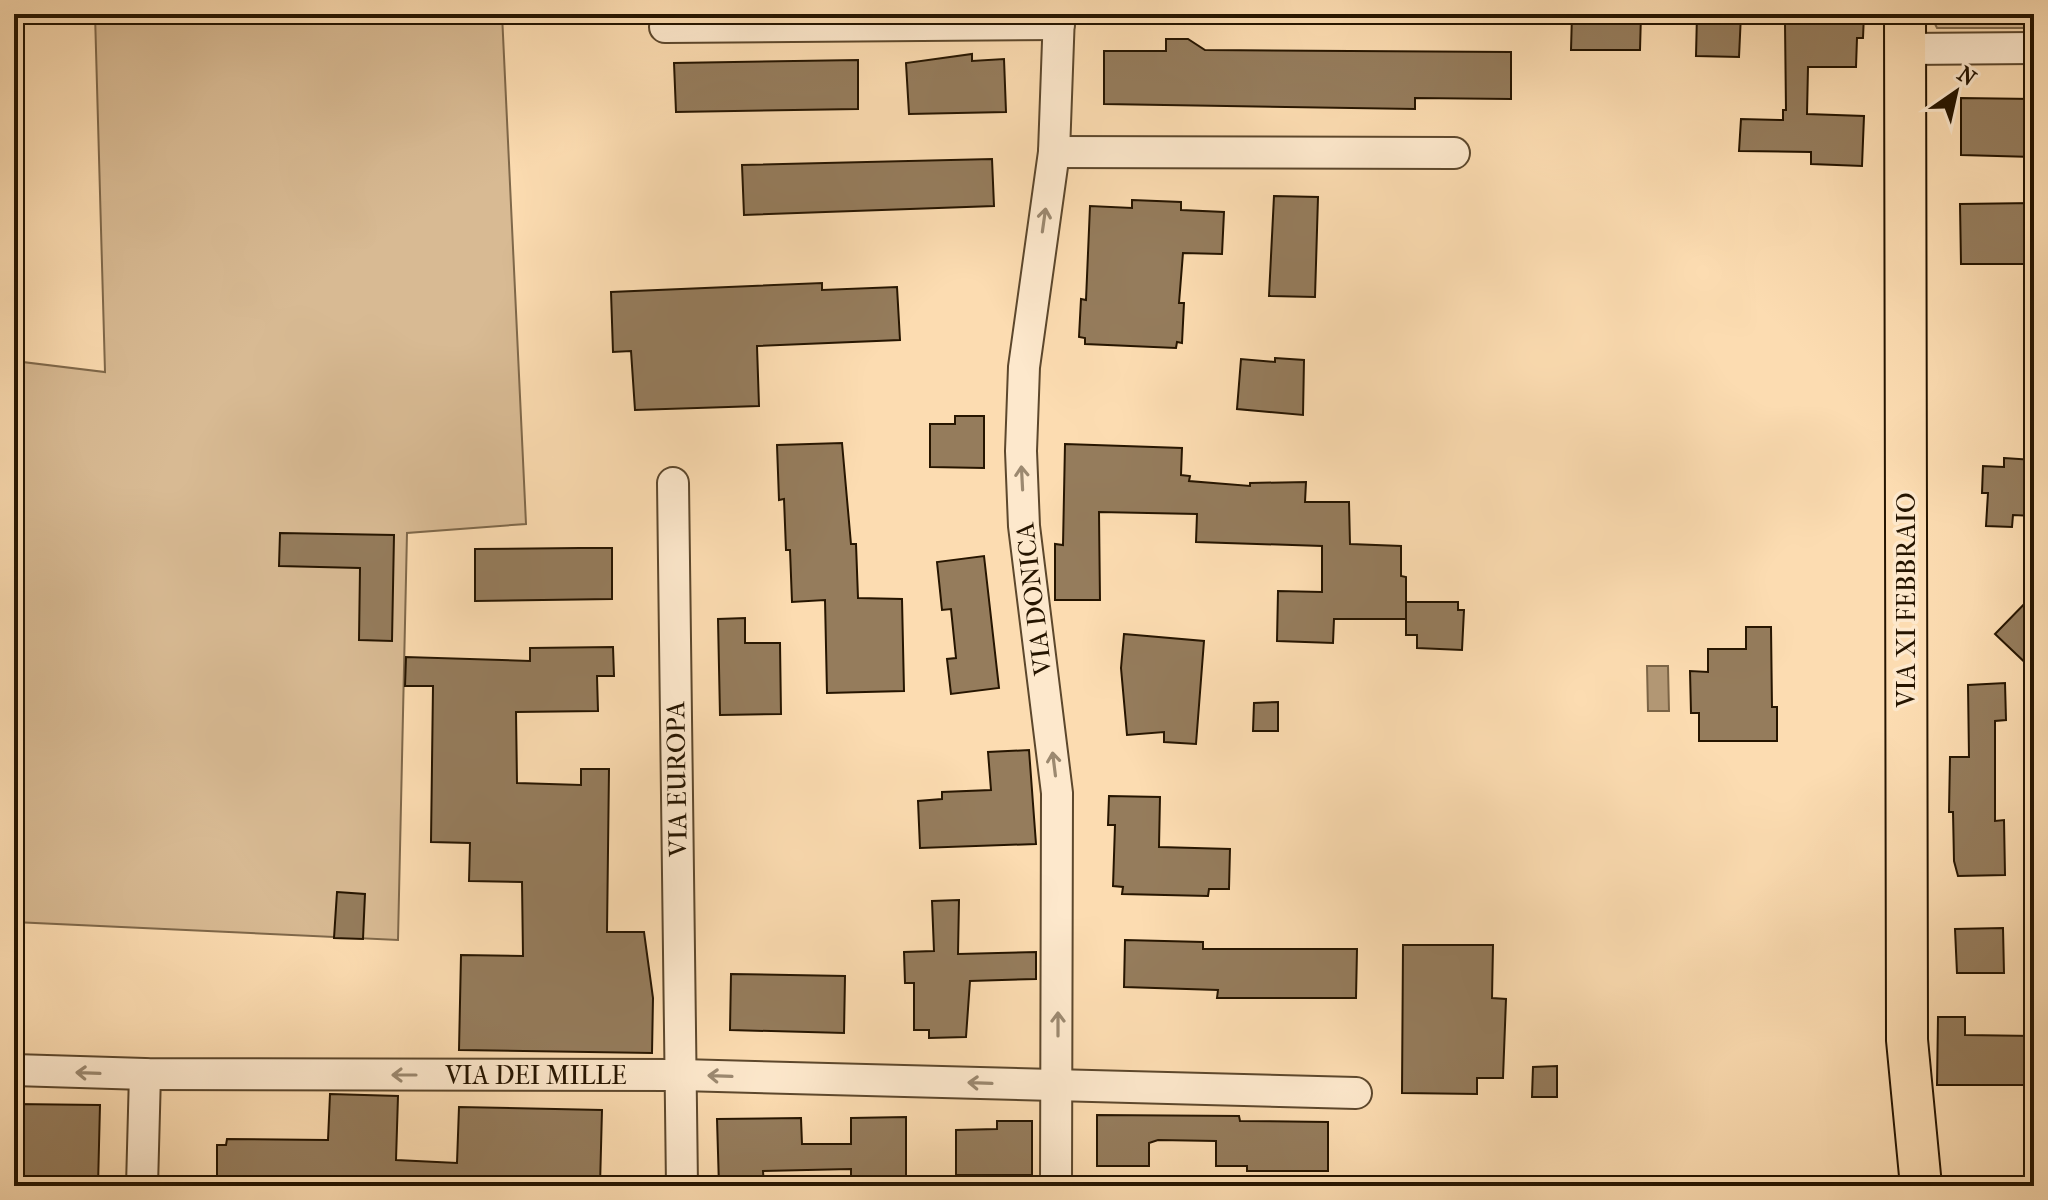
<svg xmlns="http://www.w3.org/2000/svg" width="2048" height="1200" font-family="'IM FELL French Canon',serif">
<rect width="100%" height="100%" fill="#fcdcb1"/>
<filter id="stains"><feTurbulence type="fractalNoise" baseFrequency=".0025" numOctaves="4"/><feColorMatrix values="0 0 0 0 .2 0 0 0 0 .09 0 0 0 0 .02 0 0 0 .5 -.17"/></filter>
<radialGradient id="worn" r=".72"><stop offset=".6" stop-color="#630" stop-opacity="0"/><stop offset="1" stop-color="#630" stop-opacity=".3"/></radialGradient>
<!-- green -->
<g fill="#d8ba93" stroke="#7f684a" stroke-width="2">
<polygon points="95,14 502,14 526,524 407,533 398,940 14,922 14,361 105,372"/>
<polygon points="1930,14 2034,14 2034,28 1937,28"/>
</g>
<!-- water -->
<polygon fill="#b39875" stroke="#7b6446" stroke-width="2" points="1647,666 1668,666 1669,711 1648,711"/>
<!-- building -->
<g fill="#957c5c" stroke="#261500" stroke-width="2">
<polygon points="1572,14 1641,14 1640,50 1571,50"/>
<polygon points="1697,14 1741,14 1739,57 1696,56"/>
<polygon points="1805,14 1864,14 1863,38 1857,38 1856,67 1808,67 1807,114 1864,116 1862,166 1811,164 1811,152 1739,151 1741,119 1783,120 1783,110 1786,110 1785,24 1804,24"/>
<polygon points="1166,39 1188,39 1205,50 1511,52 1511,99 1415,98 1415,109 1104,104 1104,51 1166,51"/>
<polygon points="972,54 972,61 1004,59 1006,112 909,114 906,63"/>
<polygon points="858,60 858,109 676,112 674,63"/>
<polygon points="1961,98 2034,99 2034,157 1961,155"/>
<polygon points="992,159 994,206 744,215 742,165"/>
<polygon points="1274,196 1318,197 1315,297 1269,296"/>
<polygon points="1132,200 1181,202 1181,210 1224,212 1222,254 1183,253 1179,303 1184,303 1182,343 1177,342 1176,348 1085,344 1085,338 1079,337 1081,299 1086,300 1090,206 1132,208"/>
<polygon points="2034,203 2034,264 1961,264 1960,204"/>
<polygon points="822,283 822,290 897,287 900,340 757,346 759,406 635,410 631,351 613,352 611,292"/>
<polygon points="1275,358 1304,360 1303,415 1237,409 1241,359 1275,362"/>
<polygon points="955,416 984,416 984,468 930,467 930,424 955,424"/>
<polygon points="842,443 851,544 856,544 858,598 902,599 904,691 827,693 825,600 792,602 790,550 786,550 784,499 779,500 777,445"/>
<polygon points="1065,444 1182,448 1181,475 1190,476 1189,481 1250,486 1250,483 1306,482 1305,502 1349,502 1350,544 1401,546 1401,576 1406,577 1406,619 1334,619 1333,643 1277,641 1278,591 1322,592 1322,546 1196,542 1197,514 1099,512 1100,600 1055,600 1055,544 1063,545"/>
<polygon points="2004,458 2034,460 2034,516 2013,515 2012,527 1986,526 1988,493 1982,493 1983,466 2004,467"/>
<polygon points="280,533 394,535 392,641 359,640 360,568 279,566"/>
<polygon points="580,548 612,548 612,599 475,601 475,549"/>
<polygon points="984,556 999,688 951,694 947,659 956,658 951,609 942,610 937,562"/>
<polygon points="2034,594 2034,671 1995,634"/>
<polygon points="1406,602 1458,602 1458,610 1464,610 1462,650 1417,648 1417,635 1406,635"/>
<polygon points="745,618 745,643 780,643 781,714 720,715 718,619"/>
<polygon points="1746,627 1771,627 1772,707 1777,707 1777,741 1699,741 1699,713 1691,713 1690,671 1708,672 1708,649 1746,649"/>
<polygon points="1124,634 1204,641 1196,744 1164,742 1164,732 1127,735 1121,668"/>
<polygon points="613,647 614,676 597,676 598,711 516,712 517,783 581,785 581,769 609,769 607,932 644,932 653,998 652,1053 459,1050 461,955 523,956 522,882 469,881 470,843 431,842 433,686 405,686 406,657 530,661 530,648"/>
<polygon points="2005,683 2006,720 1995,721 1995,821 2004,820 2005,875 1958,876 1954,861 1953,812 1949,812 1950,757 1969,757 1968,685"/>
<polygon points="1278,702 1278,731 1253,731 1254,703"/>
<polygon points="1029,750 1036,844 920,848 918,801 942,799 942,792 991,790 988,752"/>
<polygon points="1109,796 1160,797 1159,847 1230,849 1229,889 1209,889 1208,896 1122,894 1123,887 1113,886 1115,825 1108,825"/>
<polygon points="337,892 365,894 363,939 334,938"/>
<polygon points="959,900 958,954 1036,952 1036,979 970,981 966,1037 929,1038 929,1030 914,1030 914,983 905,983 904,952 934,951 932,901"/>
<polygon points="2003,928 2004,973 1957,973 1955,929"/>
<polygon points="1125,940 1203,942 1203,949 1357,949 1356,998 1217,998 1218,990 1124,987"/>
<polygon points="1403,945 1493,945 1492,998 1506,999 1503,1078 1477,1078 1477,1094 1402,1093"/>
<polygon points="731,974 845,976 844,1033 730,1030"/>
<polygon points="1938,1017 1965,1017 1965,1035 2034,1036 2034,1085 1937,1085"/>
<polygon points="1557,1066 1557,1097 1532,1097 1533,1067"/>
<polygon points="330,1094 398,1096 396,1160 457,1163 459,1107 602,1110 600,1186 226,1186 226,1178 217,1178 217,1145 226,1145 227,1139 328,1140"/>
<polygon points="14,1104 100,1105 98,1186 14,1186"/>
<polygon points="1097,1115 1239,1116 1240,1121 1328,1122 1328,1171 1247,1171 1247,1166 1216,1166 1216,1141 1158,1140 1149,1143 1149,1166 1097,1166"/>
<polygon points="906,1117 906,1186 851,1186 851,1169 763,1171 764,1186 719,1186 717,1119 801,1118 802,1144 851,1144 851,1118"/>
<polygon points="997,1121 1032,1121 1032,1175 956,1175 956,1130 997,1129"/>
</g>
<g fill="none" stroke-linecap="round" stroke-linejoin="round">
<!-- minor casing -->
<g stroke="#5c472c" stroke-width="34">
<g id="minor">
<polyline points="665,27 1059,24"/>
<polyline points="1905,49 2034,48"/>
<polyline points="1054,152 1454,153"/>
<polyline points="673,483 682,1186"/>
<polyline points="14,1070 145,1074 681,1075 1356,1093"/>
<polyline points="142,1186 145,1074"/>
<polyline points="1056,1186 1057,793 1024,526 1021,451 1024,367 1054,152 1059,14"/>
</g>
</g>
<!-- major casing -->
<g stroke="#261500" stroke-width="44">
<polyline id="major" points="1905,14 1907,1040 1921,1186"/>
</g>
<!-- minor -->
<use href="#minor" stroke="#fde8cc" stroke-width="30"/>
<!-- major -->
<use href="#major" stroke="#fcdcb1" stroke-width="40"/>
</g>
<!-- one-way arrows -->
<defs><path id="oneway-shaft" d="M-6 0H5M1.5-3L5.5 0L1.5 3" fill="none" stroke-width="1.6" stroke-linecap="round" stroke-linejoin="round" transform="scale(2)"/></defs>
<g stroke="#9c8970">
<use href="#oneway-shaft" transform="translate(1044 220) rotate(-82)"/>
<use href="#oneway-shaft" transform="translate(1022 478) rotate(-93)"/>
<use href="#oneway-shaft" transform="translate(1054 764) rotate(-97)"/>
<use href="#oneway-shaft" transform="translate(1058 1024) rotate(-90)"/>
<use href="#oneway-shaft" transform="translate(88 1073) rotate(-178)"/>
<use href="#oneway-shaft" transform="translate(404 1075) rotate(-180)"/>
<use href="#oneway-shaft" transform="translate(720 1076) rotate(-178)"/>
<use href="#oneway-shaft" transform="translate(980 1083) rotate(-178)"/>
</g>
<g text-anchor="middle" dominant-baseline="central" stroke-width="7" stroke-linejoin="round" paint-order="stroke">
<!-- street labels -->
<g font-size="26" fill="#261500" stroke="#fde8cc">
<text transform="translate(1034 599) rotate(-97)">VIA DONICA</text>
<text transform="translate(1906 600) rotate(-90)">VIA XI FEBBRAIO</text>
<text transform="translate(677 779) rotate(-91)">VIA EUROPA</text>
<text x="536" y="1075">VIA DEI MILLE</text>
</g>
</g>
<!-- margin -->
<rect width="2048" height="1200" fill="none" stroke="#fcdcb1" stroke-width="48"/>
<rect x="16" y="16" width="2016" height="1168" fill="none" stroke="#261500" stroke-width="4"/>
<rect x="24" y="24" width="2000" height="1152" fill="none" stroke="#261500" stroke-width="2"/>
<!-- north arrow -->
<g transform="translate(1956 92) rotate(34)" stroke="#fde8cc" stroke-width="6" paint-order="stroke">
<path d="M0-6L14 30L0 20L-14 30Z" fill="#261500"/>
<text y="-12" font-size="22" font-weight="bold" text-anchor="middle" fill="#261500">N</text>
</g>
<rect width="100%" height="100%" filter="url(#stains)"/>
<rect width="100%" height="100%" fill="url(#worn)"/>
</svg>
